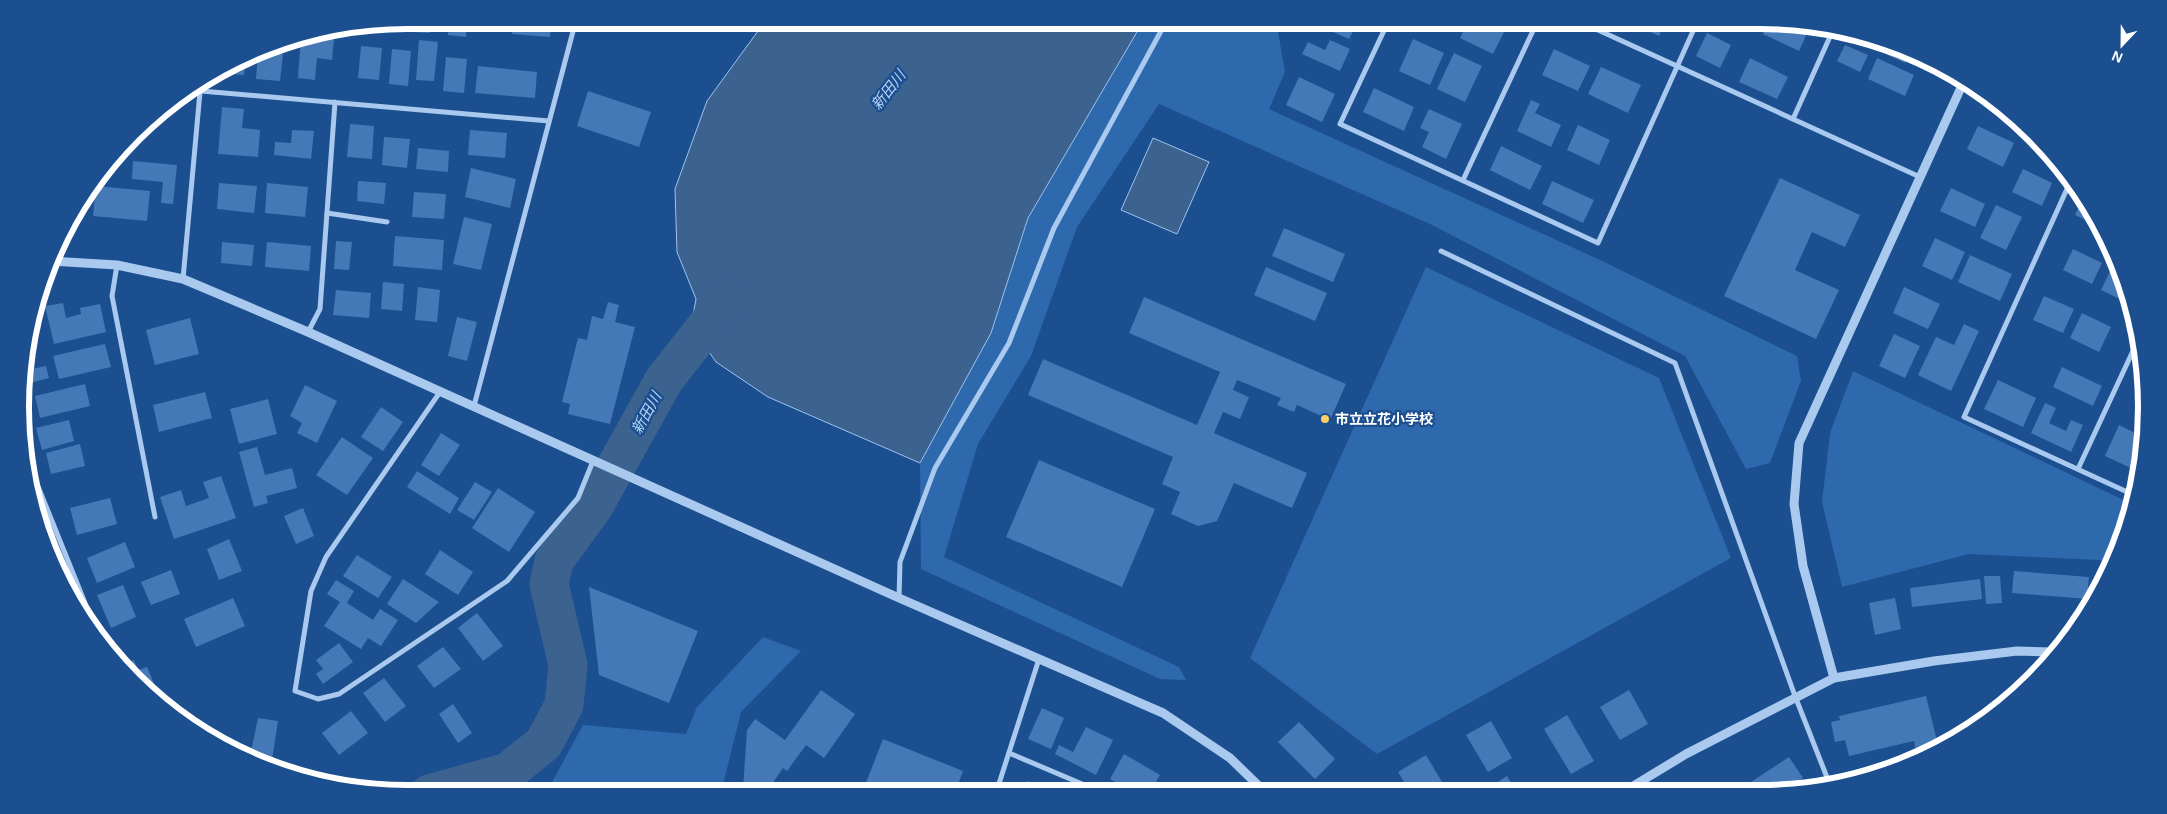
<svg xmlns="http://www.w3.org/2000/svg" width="2167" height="814" font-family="Arial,'Noto Sans JP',sans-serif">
<rect width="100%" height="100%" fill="#1b4f8f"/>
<!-- green -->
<g fill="#2e69ad">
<polygon points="1144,20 1276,20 1285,72 1269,109 1598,259 1797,356 1801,381 1770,463 1746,469 1685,356 1432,225 1159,104 1077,227 1031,356 978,444 944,557 1179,667 1186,680 1160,679 921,569 920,463 991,333 1028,218"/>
<polygon points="1426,267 1659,378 1731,558 1377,754 1250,658"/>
<polygon points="1853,371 2134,505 2109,562 2099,560 1969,554 1842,587 1822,502 1830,433"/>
<polygon points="763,637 801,651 741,712 721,793 548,794 550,786 583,725 686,734 697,707"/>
</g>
<!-- water -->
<g fill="#3c6290" stroke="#9cc4f0">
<polygon points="766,20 1144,20 1028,218 991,333 920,463 768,397 716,362 691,326 696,299 677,252 675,189 707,101"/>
<polygon points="1153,138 1209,162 1177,234 1121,210"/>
</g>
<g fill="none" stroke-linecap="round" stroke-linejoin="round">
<!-- river -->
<polyline stroke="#3c6290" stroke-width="39" points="429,794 508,772 544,743 564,705 568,665 549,584 554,561 594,506 664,380 730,296"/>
</g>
<!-- building -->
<g fill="#4478b7">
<polygon points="406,20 406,31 388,30 388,23"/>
<polygon points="413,20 431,20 430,33 412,32"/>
<polygon points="449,20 467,20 466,37 448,35"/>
<polygon points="513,20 551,20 550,37 512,34"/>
<polygon points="1317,20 1357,20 1358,21 1349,39 1315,24"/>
<polygon points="1428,20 1458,20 1452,31"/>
<polygon points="1469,20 1484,20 1505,30 1493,54 1460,38"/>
<polygon points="1625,20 1666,20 1659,36"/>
<polygon points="1733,20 1757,20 1753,29"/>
<polygon points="1769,21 1810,27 1799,51 1763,34"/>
<polygon points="382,24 381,29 365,28 365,27"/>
<polygon points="1853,32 1910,52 1905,63 1851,38"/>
<polygon points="1707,33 1731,45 1720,68 1696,56"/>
<polygon points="301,37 334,39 332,60 317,58 315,80 298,78"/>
<polygon points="1413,39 1444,53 1430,85 1399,71"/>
<polygon points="419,40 438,42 434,81 416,80"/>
<polygon points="1330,40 1350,49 1340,71 1302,54 1308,42 1325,50"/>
<polygon points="1845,45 1868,55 1860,72 1837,61"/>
<polygon points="361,46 382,48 379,80 358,78"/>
<polygon points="392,49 411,51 408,86 389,84"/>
<polygon points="1554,49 1590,66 1578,91 1542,75"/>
<polygon points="258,52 283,54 280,81 256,79"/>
<polygon points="1454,53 1482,66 1465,102 1437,89"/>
<polygon points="1914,53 1938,64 1933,74 1909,63"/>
<polygon points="245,57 244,75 217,73 218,70"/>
<polygon points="446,57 467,59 464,93 443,91"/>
<polygon points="1750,58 1788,77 1777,99 1739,82"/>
<polygon points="1877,58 1914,75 1905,96 1868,79"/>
<polygon points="478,66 537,72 535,98 475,93"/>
<polygon points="1601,67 1641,85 1628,113 1588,94"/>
<polygon points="1299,77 1335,94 1322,122 1286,105"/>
<polygon points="1374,88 1414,107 1404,131 1363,112"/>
<polygon points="588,91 651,112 639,147 577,126"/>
<polygon points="1531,100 1540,104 1535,113 1561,125 1551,147 1517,131"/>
<polygon points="222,107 244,109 242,128 260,130 258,157 218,154"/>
<polygon points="1429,109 1462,124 1446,159 1422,147 1429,132 1420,128"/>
<polygon points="350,124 374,126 372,159 347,157"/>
<polygon points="1578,125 1610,140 1599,165 1567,150"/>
<polygon points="1978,126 2014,143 2003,167 1967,149"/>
<polygon points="292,130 314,131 311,159 274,155 275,142 291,143"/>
<polygon points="470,130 507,133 505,158 468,155"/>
<polygon points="2029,132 2051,152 2025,140"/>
<polygon points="384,137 410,139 407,168 382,165"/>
<polygon points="1501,146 1542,166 1530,190 1490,170"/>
<polygon points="418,148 449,151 448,172 416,169"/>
<polygon points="133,161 177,165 173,204 161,203 163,182 132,179"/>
<polygon points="471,168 516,179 510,208 465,197"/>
<polygon points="2023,169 2052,183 2042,206 2012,192"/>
<polygon points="1780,178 1860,215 1845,247 1812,232 1795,270 1839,290 1816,339 1724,296"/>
<polygon points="358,181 386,183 384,204 357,201"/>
<polygon points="1552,181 1594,200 1583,223 1542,204"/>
<polygon points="219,183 257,186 254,213 217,209"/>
<polygon points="267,183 308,187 305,217 265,213"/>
<polygon points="96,186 150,191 147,221 93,216"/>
<polygon points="1951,188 1985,204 1975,227 1940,211"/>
<polygon points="414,192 446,194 444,219 412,217"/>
<polygon points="2084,197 2095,214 2101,227 2075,215"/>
<polygon points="1996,205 2022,217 2006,250 1980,238"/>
<polygon points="464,217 492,224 481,270 453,264"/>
<polygon points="1284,228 1345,254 1333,282 1272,256"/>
<polygon points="395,236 444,240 442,270 393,266"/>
<polygon points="1935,238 1965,252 1952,280 1922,266"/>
<polygon points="336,241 352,242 349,270 334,269"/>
<polygon points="222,242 254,245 252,266 221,263"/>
<polygon points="267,242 311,246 309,271 265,267"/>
<polygon points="2073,249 2102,263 2092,284 2063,270"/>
<polygon points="1970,255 2012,274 2000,301 1958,282"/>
<polygon points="1266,267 1327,293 1315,321 1254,295"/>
<polygon points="2112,267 2121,271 2127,283 2130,304 2101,290"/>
<polygon points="383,282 404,284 402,311 381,309"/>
<polygon points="418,287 440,290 437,322 415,320"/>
<polygon points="1904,287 1940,304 1928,329 1893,313"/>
<polygon points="336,290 371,293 369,318 333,315"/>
<polygon points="2044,296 2074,309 2063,333 2033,320"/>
<polygon points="1144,297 1346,384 1330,420 1297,405 1294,412 1277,405 1281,398 1237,380 1233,390 1249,397 1240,419 1223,412 1214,433 1307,473 1292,508 1234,483 1217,521 1198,526 1171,514 1180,492 1162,484 1173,457 1028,395 1043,359 1197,425 1220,372 1129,333"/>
<polygon points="608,302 619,305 615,322 635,327 610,424 568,414 570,404 562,402 578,338 587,340 592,316 603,319"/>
<polygon points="63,303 66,318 81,314 80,308 100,304 106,332 54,344 45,306"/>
<polygon points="2082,313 2111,327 2099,352 2070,338"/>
<polygon points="457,317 477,322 467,361 448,356"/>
<polygon points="190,318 199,354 155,365 146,330"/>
<polygon points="1964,324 1979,331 1951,391 1918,375 1936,337 1954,345"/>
<polygon points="1894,334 1920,346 1905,378 1879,366"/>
<polygon points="105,344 111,367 59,379 53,356"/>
<polygon points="46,366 49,378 30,383 27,370"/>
<polygon points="2062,367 2102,386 2093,406 2053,387"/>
<polygon points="1998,380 2036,398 2023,427 1984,409"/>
<polygon points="85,384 90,406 40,418 35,396"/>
<polygon points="305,385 337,401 317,443 297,433 302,423 290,416"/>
<polygon points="205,392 212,418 159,432 153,405"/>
<polygon points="268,399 277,434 239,444 230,409"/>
<polygon points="2045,403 2056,408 2049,423 2066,431 2071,420 2083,425 2071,452 2031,433"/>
<polygon points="381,407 403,422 383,451 361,437"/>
<polygon points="69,420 74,441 42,450 36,428"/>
<polygon points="2119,425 2145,438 2139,472 2105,456"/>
<polygon points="441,433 460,445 439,476 421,465"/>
<polygon points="342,437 373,458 347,495 316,475"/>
<polygon points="80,444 85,466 51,474 46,453"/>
<polygon points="257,447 265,475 292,468 297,488 266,496 268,503 254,507 239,452"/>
<polygon points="1039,460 1155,509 1122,587 1006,537"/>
<polygon points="417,471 459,498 450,514 407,487"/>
<polygon points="221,476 236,518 174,539 160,497 181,490 186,506 209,498 203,482"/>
<polygon points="475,482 492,492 474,520 457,510"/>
<polygon points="498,488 535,512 509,552 472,528"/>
<polygon points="110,498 117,524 77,535 70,508"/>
<polygon points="303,508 314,536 296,544 284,516"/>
<polygon points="229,539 242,571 219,580 207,549"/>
<polygon points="125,542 135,567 97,583 87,558"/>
<polygon points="440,550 473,572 458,595 425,574"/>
<polygon points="357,555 392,577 378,598 343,576"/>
<polygon points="171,570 180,594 151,605 141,582"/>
<polygon points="2014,571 2089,577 2087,599 2012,593"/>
<polygon points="1984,576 2000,576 2002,603 1986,604"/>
<polygon points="403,579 439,602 416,623 387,604"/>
<polygon points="1980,579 1982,599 1912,607 1910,588"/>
<polygon points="336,580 354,591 347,603 373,620 380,609 398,620 381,646 368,638 361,649 324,626 340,602 327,594"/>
<polygon points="123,585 136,617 111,628 97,595"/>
<polygon points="589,587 698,631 669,703 599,675"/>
<polygon points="233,598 245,626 196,647 184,619"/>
<polygon points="1895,598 1901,629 1875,635 1869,603"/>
<polygon points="477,613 503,646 483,661 458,628"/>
<polygon points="339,643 353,662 323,684 316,674 323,669 316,660"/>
<polygon points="443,647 461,669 434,688 417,666"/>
<polygon points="134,660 138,670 147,667 161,700 159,701 125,664"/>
<polygon points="384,678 406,706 385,722 363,693"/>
<polygon points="821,690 855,714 824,758 806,745 787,771 783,768 766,793 741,793 743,789 747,730 755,719 785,740"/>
<polygon points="1629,690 1648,724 1620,740 1600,707"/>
<polygon points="1926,696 1939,749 1935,751 1917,756 1914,741 1849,756 1845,740 1835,742 1831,722 1840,720 1839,716"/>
<polygon points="453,704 472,733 458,743 439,714"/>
<polygon points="1042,708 1064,718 1051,749 1028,739"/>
<polygon points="351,711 368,733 339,755 322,733"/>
<polygon points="1567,715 1594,761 1571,774 1544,729"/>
<polygon points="258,718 278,721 272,760 264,765 239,755 252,747"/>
<polygon points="1491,721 1512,758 1488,772 1466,735"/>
<polygon points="1299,722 1335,759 1315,779 1278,742"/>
<polygon points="1086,727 1113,740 1096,775 1055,754 1059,745 1073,752"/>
<polygon points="883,739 963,771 955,793 862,793"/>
<polygon points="1124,754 1160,775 1150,792 1134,792 1110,779"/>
<polygon points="1426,755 1445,787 1437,792 1410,792 1398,772"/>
<polygon points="1789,757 1803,778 1783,791 1737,791"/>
<polygon points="1507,776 1516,791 1492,791 1490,787"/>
<polygon points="1028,781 1048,790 1047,792 1023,793"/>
<polygon points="1176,785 1187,792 1170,792"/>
</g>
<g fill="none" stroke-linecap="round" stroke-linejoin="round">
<!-- minor -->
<g stroke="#a9c9ee" stroke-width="5">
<polyline points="1389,20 1340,124 1598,243 1698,20"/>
<polyline points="1576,20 1920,177"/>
<polyline points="201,91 549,121"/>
<polyline points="1793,119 1833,30"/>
<polyline points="1463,180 1538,20"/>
<polyline points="2071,180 1964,417 2136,496"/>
<polyline points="327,213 387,222"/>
<polyline points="1441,251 1675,363 1795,696 1830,785"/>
<polyline points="117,265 112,296 155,517"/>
<polyline points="183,279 201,81"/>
<polyline points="308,332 320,309 335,102"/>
<polyline points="440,392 326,557 311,591 295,691 318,699 339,694 507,581 578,498 593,461"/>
<polyline points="474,406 576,20"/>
<polyline points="27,459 85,603"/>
<polyline points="2078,469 2139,338"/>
<polyline points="899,598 900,562 935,468 1009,343 1054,228 1167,20"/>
<polyline points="1009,753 1101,792"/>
<polyline points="996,793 1039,659"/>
</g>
<!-- tertiary -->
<g stroke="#a9c9ee" stroke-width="9">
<polyline points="50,261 117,265 183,279 308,332 899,598 1163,713 1230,758 1265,792"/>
<polyline points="1834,678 1803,566 1794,504 1799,443 1964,81"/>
<polyline points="1625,791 1686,754 1834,678 1934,661 2017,651 2055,652"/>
</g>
</g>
<!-- markers -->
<circle fill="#ffd166" stroke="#1b4f8f" stroke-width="2" cx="1325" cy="419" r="5"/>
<g text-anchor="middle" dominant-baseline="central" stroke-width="4.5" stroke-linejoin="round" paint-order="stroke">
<!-- poi labels -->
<g font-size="14" font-weight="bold" fill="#fff" stroke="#1b4f8f" text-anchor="start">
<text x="1335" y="419">市立立花小学校</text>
</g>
<!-- water labels -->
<g font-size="15" font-style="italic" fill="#b5d3f5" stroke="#1b4f8f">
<text transform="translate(888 90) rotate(-52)">新田川</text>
<text transform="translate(646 413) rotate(-61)">新田川</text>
</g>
</g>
<!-- crop -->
<path d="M0 0H2167V814H0ZM407 29H1760A378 378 0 0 1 2138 407V407A378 378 0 0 1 1760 785H407A378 378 0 0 1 29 407V407A378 378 0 0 1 407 29Z" fill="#1b4f8f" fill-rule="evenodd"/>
<path fill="none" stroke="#fff" stroke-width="6" d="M407 29H1760A378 378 0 0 1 2138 407V407A378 378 0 0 1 1760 785H407A378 378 0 0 1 29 407V407A378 378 0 0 1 407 29Z"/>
<!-- north arrow -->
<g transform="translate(2122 45) rotate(202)" stroke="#1b4f8f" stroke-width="4" paint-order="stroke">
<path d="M0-4L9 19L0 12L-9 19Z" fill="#ffffff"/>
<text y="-8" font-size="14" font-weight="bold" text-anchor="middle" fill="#ffffff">N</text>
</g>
</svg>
